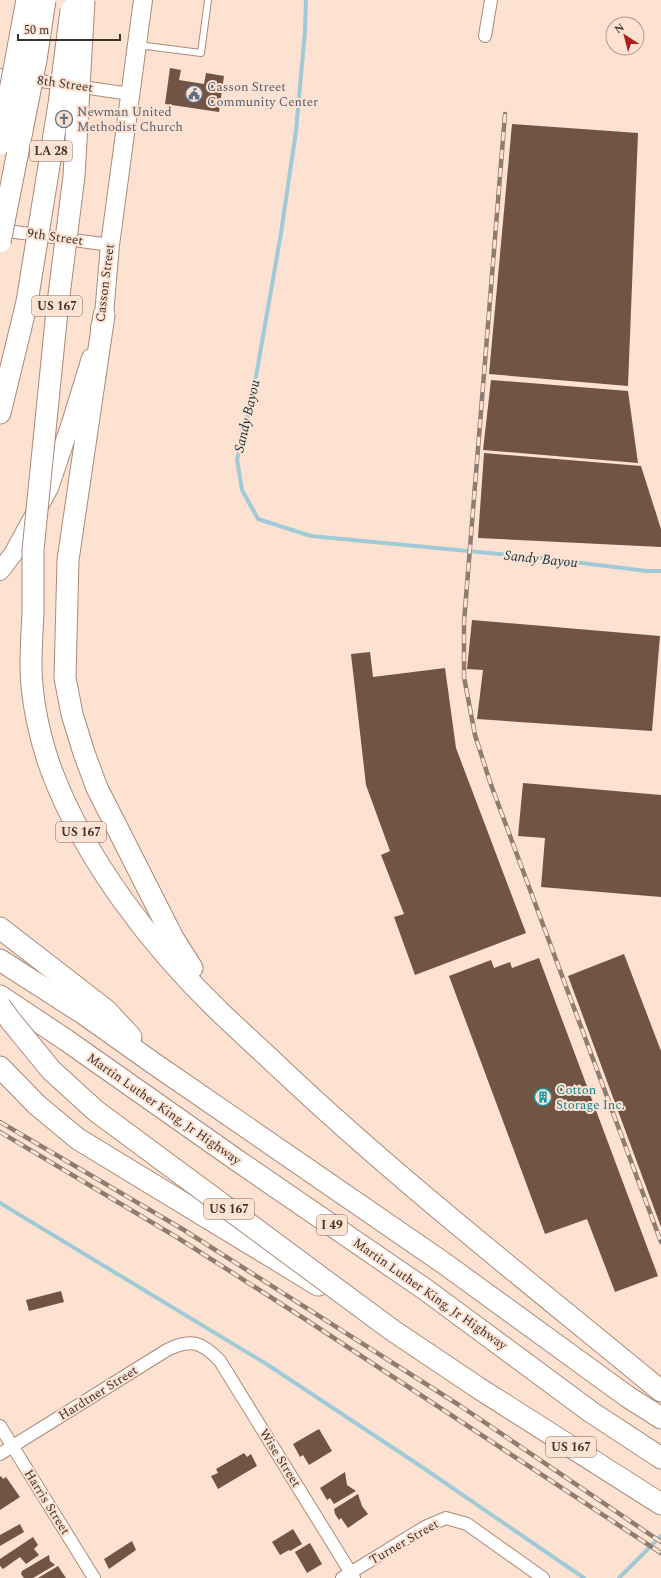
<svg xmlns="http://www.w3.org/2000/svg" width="661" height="1578" font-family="Spectral,serif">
<rect width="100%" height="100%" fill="#fde2d2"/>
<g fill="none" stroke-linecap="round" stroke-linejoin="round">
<!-- stream -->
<g stroke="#a1cad7" stroke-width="4">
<polyline points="306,0 305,31 296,131 281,233 254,388 237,460 242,490 258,519 311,536 541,558 647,571 661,571"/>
<polyline points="0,1203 268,1365 419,1465 584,1578"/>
<polyline points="619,1578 661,1536"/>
</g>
</g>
<!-- building -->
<g fill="#715443">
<polygon points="170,68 181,70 179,80 204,84 206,73 224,76 219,112 165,104"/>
<polygon points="512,124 638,133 628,386 489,374"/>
<polygon points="491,380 628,391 638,463 483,450"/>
<polygon points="484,453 641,466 661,529 661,547 478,538"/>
<polygon points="472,620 660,636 652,731 477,719 483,670 467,669"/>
<polygon points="370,652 373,677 445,668 456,748 526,933 415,975 394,917 404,914 381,855 390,851 366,785 351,654"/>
<polygon points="523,783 661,795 661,897 541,887 545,838 518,836"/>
<polygon points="624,954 661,1051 661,1227 568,976"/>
<polygon points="539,958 658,1276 615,1292 587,1219 545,1234 449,976 491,960 494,968 510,962 512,968"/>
<polygon points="61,1291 64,1302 29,1311 26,1300"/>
<polygon points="319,1429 332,1451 309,1465 303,1455 300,1457 293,1444"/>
<polygon points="244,1453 247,1457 251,1454 257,1466 218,1489 211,1476 218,1473 216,1469"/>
<polygon points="345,1472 347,1485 356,1491 334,1504 330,1498 327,1500 320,1488"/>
<polygon points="1,1476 3,1479 6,1477 20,1497 0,1510 0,1477"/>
<polygon points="358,1494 362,1506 368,1514 348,1528 341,1518 339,1520 335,1514 334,1509"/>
<polygon points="20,1524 24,1532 0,1546 0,1535"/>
<polygon points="293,1529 302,1544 290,1551 289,1550 280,1555 272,1542"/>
<polygon points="33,1537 38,1545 34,1549 39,1555 26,1564 20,1557 3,1569 0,1566 0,1559"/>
<polygon points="132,1541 136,1550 109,1569 104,1559"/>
<polygon points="310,1543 322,1564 307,1573 295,1552"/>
<polygon points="49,1555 50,1561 55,1565 33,1578 24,1578 21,1574 22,1571"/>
<polygon points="58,1566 66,1578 38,1578"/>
</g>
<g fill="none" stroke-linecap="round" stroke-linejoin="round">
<!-- lane casing -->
<g stroke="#a98a78" stroke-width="8">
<polyline id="lane" points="138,45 201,53 208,0"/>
</g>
<!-- street casing -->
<g stroke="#a98a78" stroke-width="14">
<g id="street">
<polyline points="485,36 491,0"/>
<polyline points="0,75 130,94"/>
<polyline points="0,230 110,245"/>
<polyline points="0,1426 94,1578"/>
<path d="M0,1454L167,1350C191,1338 202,1342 220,1361L354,1578"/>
<polyline points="342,1578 425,1527 446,1518 467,1524 543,1578"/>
</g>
</g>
<!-- primary casing -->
<g stroke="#a98a78" stroke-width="20">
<g id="primary">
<polyline points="100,328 104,315 110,245 143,0"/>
<polyline points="0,571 13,554 49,488 71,423 91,358"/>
</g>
</g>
<!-- highway casing -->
<g stroke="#a98a78" stroke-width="23">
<g id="highway">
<polyline points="104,315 68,560 65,678 72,714 84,753 97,788 173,938 192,968"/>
<polyline points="0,413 27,302"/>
<path d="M33,613C32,630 31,648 31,665C31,699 40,740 52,772C86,861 153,948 222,1014C242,1033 263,1052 283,1071C403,1184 534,1286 661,1391"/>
<polyline points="0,928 106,1010 131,1037"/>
<polyline points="0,960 84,1014 156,1065 445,1264 628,1397 661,1418"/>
<polyline points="0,996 66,1040 238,1161 426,1290 591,1412 661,1458"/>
<polyline points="0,1067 37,1105 78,1139 318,1285"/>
<polyline points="480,1389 661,1504"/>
</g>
</g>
<!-- lane -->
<use href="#lane" stroke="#fff" stroke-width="6"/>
<!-- street -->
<use href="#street" stroke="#fff" stroke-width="12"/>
<!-- primary -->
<use href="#primary" stroke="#fff" stroke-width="18"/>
<!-- highway -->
<use href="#highway" stroke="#fff" stroke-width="21"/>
<!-- rail casing -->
<g stroke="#8f7c71" stroke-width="4.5">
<g id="rail">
<polyline points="505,114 464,622 464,677 475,735 490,782 661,1242"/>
<polyline points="0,1122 184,1230 459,1405 661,1542"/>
<polyline points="0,1132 178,1238 308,1321 661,1553"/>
</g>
</g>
<!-- rail -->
<use href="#rail" stroke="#fde2d2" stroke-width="3" stroke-dasharray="9" stroke-linecap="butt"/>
<!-- highway-bridge casing -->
<g stroke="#a98a78" stroke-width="23" stroke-linecap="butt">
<g id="highway-bridge">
<polyline points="0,144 27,0"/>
<polyline points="0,242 36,60 45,0"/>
<polyline points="27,302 59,104 71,10"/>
<polyline points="33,613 33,550 57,311 74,176 84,0"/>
<polyline points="0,1006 11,1021 51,1070 96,1111 392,1330 480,1389"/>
</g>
</g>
<!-- highway-bridge -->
<use href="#highway-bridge" stroke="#fff" stroke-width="21"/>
</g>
<!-- icons -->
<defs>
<g id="civic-ring" transform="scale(0.9)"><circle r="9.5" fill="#fde2d2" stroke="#5c6f8a" stroke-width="1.5"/><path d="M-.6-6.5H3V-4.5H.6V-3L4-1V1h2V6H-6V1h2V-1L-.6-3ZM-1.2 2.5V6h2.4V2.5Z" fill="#5c6f8a"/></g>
<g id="church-ring" transform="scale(0.9)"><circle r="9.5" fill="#fde2d2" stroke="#6b7280" stroke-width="1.5"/><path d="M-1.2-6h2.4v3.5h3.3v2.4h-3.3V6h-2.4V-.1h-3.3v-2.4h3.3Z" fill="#6b7280"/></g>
<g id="building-ring" transform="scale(0.9)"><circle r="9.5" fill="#fde2d2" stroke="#0f9aa8" stroke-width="1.5"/><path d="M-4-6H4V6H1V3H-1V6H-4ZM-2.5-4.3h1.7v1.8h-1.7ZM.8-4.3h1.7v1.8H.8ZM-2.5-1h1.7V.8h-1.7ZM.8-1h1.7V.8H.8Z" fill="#0f9aa8"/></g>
</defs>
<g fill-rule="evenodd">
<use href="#civic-ring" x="194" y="94"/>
<use href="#church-ring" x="64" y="119"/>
<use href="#building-ring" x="543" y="1097"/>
</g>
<g text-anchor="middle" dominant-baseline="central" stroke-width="4" stroke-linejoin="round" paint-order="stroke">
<!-- shield labels -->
<g fill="#fde2d2" stroke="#79685e" stroke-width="1">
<rect x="30" y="141" width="42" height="20" rx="3"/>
<rect x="32" y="296" width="50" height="20" rx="3"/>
<rect x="56" y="822" width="50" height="20" rx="3"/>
<rect x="204" y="1199" width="50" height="20" rx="3"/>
<rect x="317" y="1215" width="30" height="20" rx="3"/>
<rect x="546" y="1437" width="50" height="20" rx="3"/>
</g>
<g font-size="12" font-weight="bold" fill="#40332c">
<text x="51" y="151">LA 28</text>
<text x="57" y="306">US 167</text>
<text x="81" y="832">US 167</text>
<text x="229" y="1209">US 167</text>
<text x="332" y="1225">I 49</text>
<text x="571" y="1447">US 167</text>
</g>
<!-- street labels -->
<g font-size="13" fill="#40332c" stroke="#fde2d2">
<text transform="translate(65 84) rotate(8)">8th Street</text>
<text transform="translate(55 237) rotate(8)">9th Street</text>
<text transform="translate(105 283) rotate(-83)">Casson Street</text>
<text transform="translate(164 1109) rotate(35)">Martin Luther King, Jr Highway</text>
<text transform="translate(430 1294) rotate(35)">Martin Luther King, Jr Highway</text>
<text transform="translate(98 1393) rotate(-32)">Hardtner Street</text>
<text transform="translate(280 1458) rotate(58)">Wise Street</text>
<text transform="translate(47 1502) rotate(58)">Harris Street</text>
<text transform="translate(404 1542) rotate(-30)">Turner Street</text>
</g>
<!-- service labels -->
<g font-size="13" fill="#4e5e75" stroke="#fde2d2" text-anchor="start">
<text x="207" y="87">Casson Street<tspan x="207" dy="15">Community Center</tspan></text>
</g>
<!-- worship labels -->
<g font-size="13" fill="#5b616d" stroke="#fde2d2" text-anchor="start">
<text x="77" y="112">Newman United<tspan x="77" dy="15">Methodist Church</tspan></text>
</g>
<!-- culture labels -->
<g font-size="13" fill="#0d838f" stroke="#fde2d2" text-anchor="start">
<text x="556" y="1090">Cotton<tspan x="556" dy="15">Storage Inc.</tspan></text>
</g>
<!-- water labels -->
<g font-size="14" font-style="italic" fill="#0a313b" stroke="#fde2d2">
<text transform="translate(247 416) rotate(-77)">Sandy Bayou</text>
<text transform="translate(541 559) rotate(6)">Sandy Bayou</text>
</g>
</g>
<!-- north arrow -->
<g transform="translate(625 36) rotate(324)"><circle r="19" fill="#fde2d2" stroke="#b19c90"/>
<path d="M0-3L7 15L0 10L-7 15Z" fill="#b01f24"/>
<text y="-6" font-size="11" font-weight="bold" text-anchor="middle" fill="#40332c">N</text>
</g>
<!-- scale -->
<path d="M18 34v6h102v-6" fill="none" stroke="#40332c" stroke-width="2"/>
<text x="24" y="34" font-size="12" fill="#40332c" stroke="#fde2d2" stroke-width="3" paint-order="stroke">50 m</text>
</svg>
